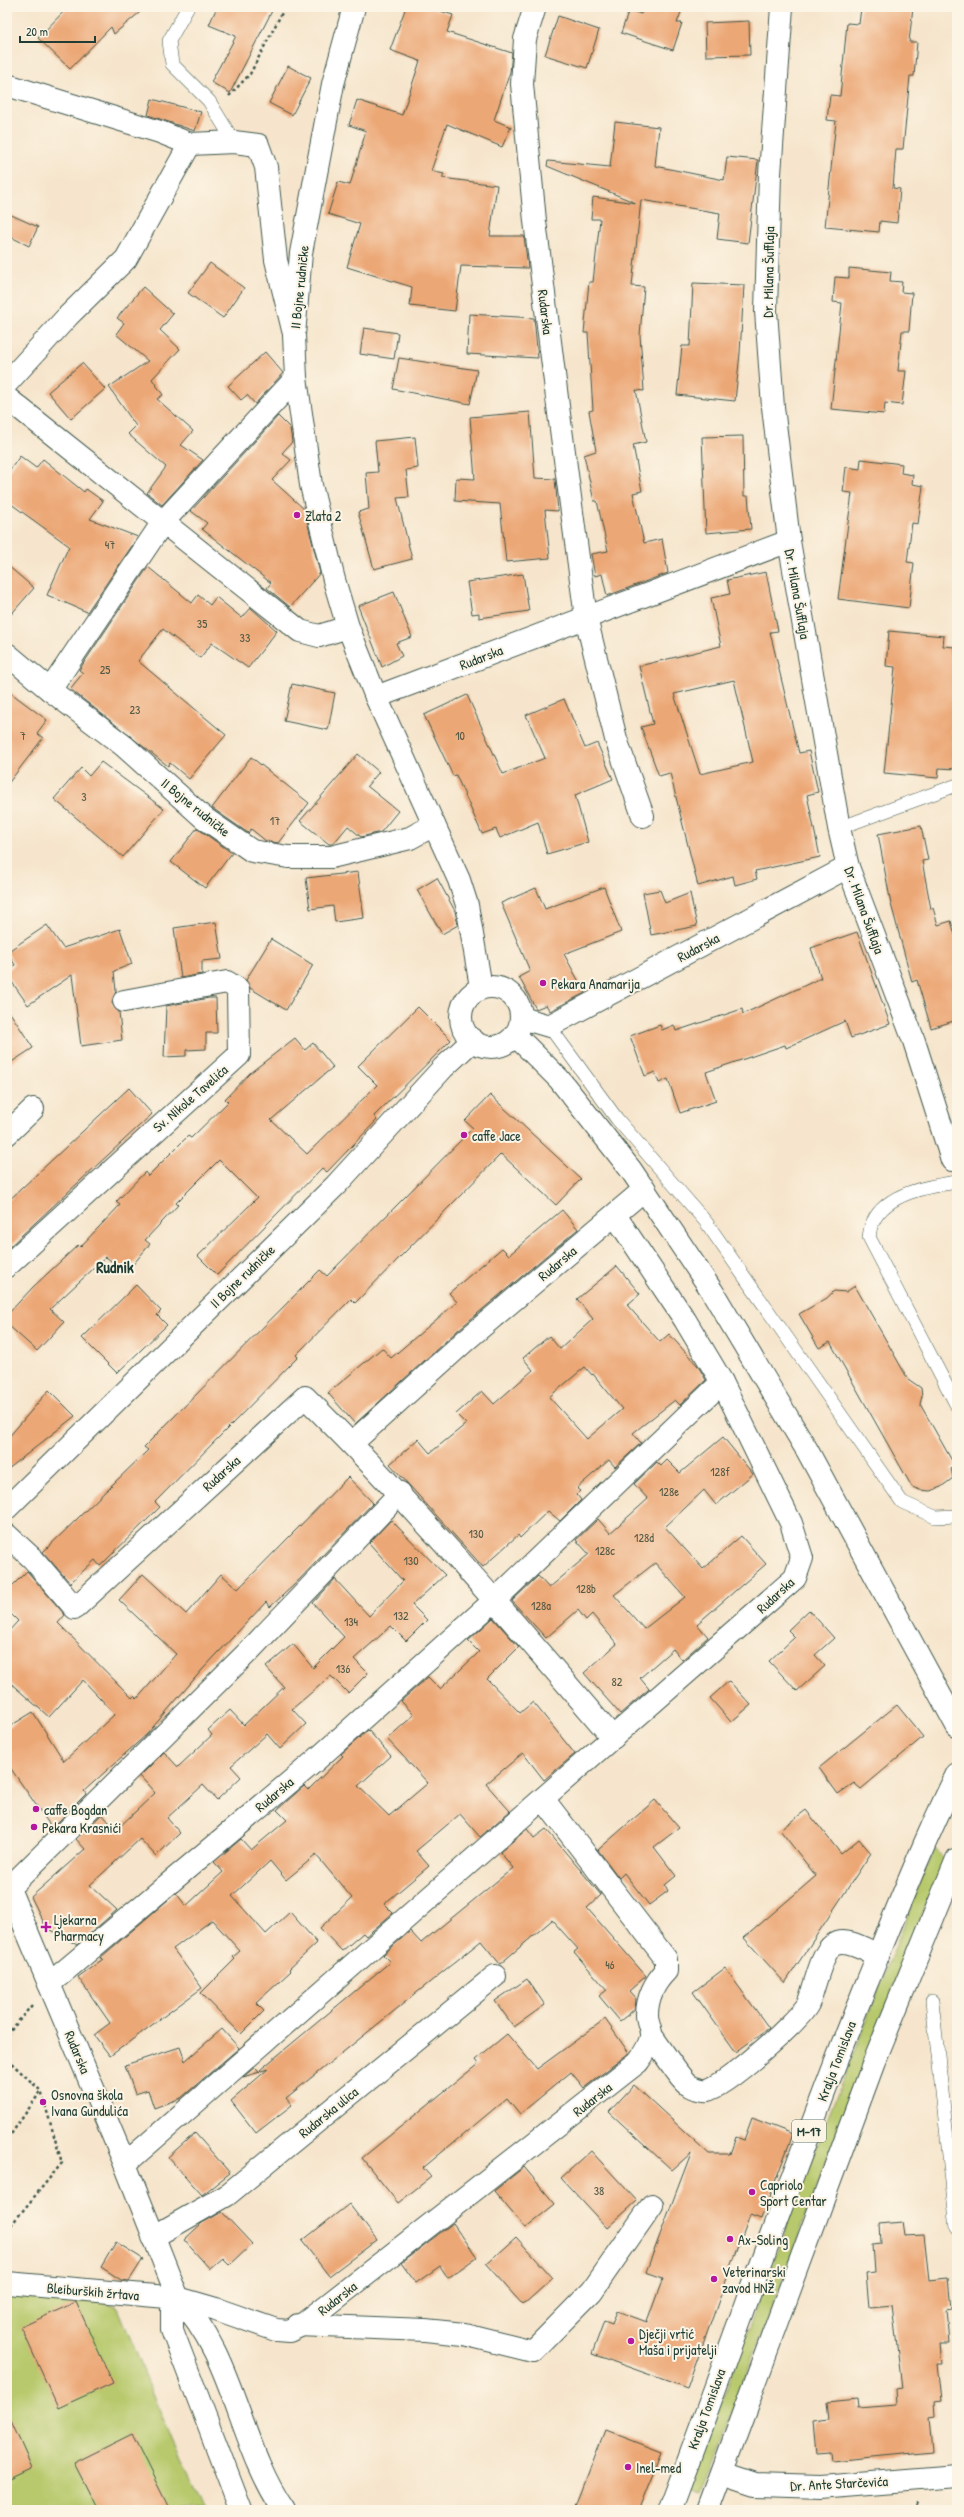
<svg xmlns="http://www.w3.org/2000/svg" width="964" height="2517" font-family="'Patrick Hand',sans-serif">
<rect width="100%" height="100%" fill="#fcf5e5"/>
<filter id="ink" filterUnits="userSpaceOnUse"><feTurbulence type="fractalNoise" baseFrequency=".025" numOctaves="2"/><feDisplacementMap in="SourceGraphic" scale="8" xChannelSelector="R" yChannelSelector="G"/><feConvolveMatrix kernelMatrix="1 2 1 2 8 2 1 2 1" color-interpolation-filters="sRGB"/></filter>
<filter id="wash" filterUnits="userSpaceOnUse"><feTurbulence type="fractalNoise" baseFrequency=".012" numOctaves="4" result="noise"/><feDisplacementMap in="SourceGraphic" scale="16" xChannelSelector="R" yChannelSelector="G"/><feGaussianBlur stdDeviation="0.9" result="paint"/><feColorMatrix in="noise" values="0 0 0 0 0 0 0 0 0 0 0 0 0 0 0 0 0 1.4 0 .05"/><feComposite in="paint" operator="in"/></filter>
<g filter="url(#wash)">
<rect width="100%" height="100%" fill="#f6e5cc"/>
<!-- green -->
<g fill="#b7c96c" stroke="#6b8350">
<polygon points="934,1848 946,1860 916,1929 861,2070 701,2496 689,2492 797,2197"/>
<polygon points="7,2287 98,2299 118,2308 182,2465 205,2510 7,2510"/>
</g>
<g id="blocks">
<!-- building -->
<g fill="#eca776" fill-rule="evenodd">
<polygon points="68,7 146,7 114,34 111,27 70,69 38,38"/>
<polygon points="217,7 274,7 230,93 211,82 236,36 209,25"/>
<polygon points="406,7 428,7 453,15 447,32 512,53 510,72 494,120 511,127 502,147 447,124 431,171 444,174 442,178 497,185 490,236 524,236 528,268 461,266 455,311 410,306 412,287 347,267 360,224 328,214 338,182 350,185 366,131 349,125 357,100 402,115 420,61 390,50"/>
<polygon points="644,7 683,7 677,23 682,23 673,50 621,33 629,10 641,14"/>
<polygon points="870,7 913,7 909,42 917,42 914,76 910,76 903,149 896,149 893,188 900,189 897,223 880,221 879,232 825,227 836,121 827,120 830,95 840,96 847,23 859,24 861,8 870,9"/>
<polygon points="558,16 599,30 587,68 545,55"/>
<polygon points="749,21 750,55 706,56 705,23"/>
<polygon points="288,66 311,78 292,115 269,103"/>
<polygon points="152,99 201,112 195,131 148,115"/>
<polygon points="615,122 659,127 655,166 724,180 727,157 758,160 748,243 717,239 720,213 641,200 632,286 644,287 640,335 644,391 636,390 646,442 633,445 642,491 633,493 644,543 662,539 668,573 607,596 602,574 595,576 591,554 608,551 597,501 594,501 584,455 596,451 589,411 593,410 588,333 584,333 589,282 593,282 600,219 591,219 593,197 636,203 547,166 548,161 610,167"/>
<polygon points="7,213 38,227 29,246 7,235"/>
<polygon points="210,263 244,288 223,318 188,293"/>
<polygon points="849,268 891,272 890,281 902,282 901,292 912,293 909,331 902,331 898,371 906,371 902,405 885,403 884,414 831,409 842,303 833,302 835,277 849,278"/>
<polygon points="693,283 744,285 740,353 735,401 677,395 682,346 690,346"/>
<polygon points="143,287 173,314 160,330 180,349 152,379 163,395 157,399 193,431 181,445 203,460 162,505 147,493 166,467 128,434 136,426 109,387 148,361 116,334 124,323 117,318"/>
<polygon points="469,314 534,318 538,358 467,354"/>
<polygon points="364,328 398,333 394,359 360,354"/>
<polygon points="265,352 283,373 255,404 247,395 241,400 228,386"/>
<polygon points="399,358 477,370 470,404 393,389"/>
<polygon points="82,363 105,389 71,419 48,392"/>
<polygon points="530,412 535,478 555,479 558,511 545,510 550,558 506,562 500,504 455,501 456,478 475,479 470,417"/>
<polygon points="278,416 290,428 292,442 282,453 291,460 272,480 304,509 320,573 290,607 267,588 271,583 202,529 207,523 191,511"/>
<polygon points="743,436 744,496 748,496 751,529 706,533 702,437"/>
<polygon points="415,437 418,468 406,470 409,497 397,498 412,559 374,569 358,512 369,509 366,473 378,472 375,441"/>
<polygon points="20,456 36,468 43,459 84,492 86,489 103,501 90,519 138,537 87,612 47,595 69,546 7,501 7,474"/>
<polygon points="861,459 902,464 901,473 913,475 912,484 923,486 918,524 912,523 907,562 914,563 909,608 838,599 852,493 843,492 846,467 860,469"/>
<polygon points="7,565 34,588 7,619"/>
<polygon points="148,567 192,603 198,595 210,605 216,597 242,618 251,608 277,631 248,668 212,643 200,658 163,629 138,661 226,735 189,779 170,763 168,766 70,689 83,673 79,670"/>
<path d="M766,572L778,631L770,632L799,753L809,751L818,792L807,795L820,857L755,871L757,879L735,885L733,876L698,886L670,773L659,776L641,727L653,724L639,666L721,646L711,598L730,594L727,580ZM734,680L753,762L700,774L674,694Z"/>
<polygon points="523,574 529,611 479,618 479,613 472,614 467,582"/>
<polygon points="394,592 412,637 396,643 402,656 382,667 358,606"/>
<polygon points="889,631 944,636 943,646 955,647 957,695 955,695 952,735 957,735 957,769 939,768 938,778 884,773 895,667 886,666"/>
<polygon points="292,684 335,693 328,730 284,721"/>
<polygon points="7,690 47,720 37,733 43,738 7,785"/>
<polygon points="467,695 503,774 545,758 526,715 564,699 585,748 597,743 613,779 575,795 588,842 547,854 538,822 500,838 496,829 482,834 456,775 453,776 424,715"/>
<polygon points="358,754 379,772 367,786 398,811 381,832 361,837 348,826 333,844 329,844 300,821"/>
<polygon points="251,757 309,803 278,843 266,841 251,829 248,833 212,808"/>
<polygon points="101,762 164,809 123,857 54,799 81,768 89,776"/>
<polygon points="921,826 928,860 922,861 931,909 933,908 938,925 951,921 957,942 957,1020 931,1028 917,980 912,982 891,904 878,834"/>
<polygon points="197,828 232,853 205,888 171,862"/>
<polygon points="358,872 364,918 335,922 333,906 310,909 306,878"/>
<polygon points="437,878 455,911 458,925 442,934 417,890"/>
<polygon points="604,887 621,932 564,954 585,993 550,1011 546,1005 536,1009 519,977 530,971 501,903 536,888 545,909"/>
<polygon points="660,890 665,903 690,893 697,926 651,935 643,893"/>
<polygon points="216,922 222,959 202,961 202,974 181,978 174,928"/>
<polygon points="47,925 63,948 120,929 132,964 114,971 116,991 112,1003 119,1012 122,1040 81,1046 72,975 28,1005 7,975 7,971 15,965 7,952"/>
<polygon points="857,932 890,1024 851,1038 845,1021 786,1048 785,1045 706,1072 716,1101 680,1113 668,1079 659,1083 655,1072 645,1076 630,1036 660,1025 662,1030 674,1025 676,1031 742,1009 743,1014 821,978 811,948"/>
<polygon points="271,939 313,965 286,1010 250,988 246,980"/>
<polygon points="209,998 216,998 217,1033 206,1033 206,1049 186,1050 186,1056 164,1057 166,1006"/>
<polygon points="418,1007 451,1040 374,1116 377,1120 327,1172 322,1168 217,1275 198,1256 257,1198 219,1160 176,1203 178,1205 145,1240 150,1244 126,1273 106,1257 50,1309 64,1322 37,1351 7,1324 7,1315 33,1287 78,1245 80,1247 120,1205 116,1202 145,1172 148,1176 188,1136 191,1138 228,1102 225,1099 250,1073 295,1038 305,1050 313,1043 333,1067 271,1120 307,1154 377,1085 358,1066"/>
<polygon points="7,1008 33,1048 7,1065"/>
<polygon points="129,1088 152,1114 7,1249 7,1202"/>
<polygon points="490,1095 581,1179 556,1205 501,1154 355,1303 351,1299 296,1355 298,1357 155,1502 160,1507 100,1566 95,1560 70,1583 43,1552 148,1450 144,1447 320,1270 327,1276 473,1128 465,1121"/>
<polygon points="562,1210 578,1229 458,1330 355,1424 328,1393 382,1348 391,1358 457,1302 449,1293 502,1248 509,1255"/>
<path d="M617,1266L640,1294L627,1305L660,1342L669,1334L698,1366L706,1380L680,1405L675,1400L633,1433L641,1443L615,1467L609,1460L577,1488L581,1491L577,1495L581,1500L560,1521L548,1511L520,1538L518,1535L483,1567L390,1464L418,1439L430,1453L466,1424L456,1414L482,1391L494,1404L533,1370L523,1358L549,1336L560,1349L593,1319L577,1299ZM585,1367L592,1375L593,1374L622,1409L587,1439L549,1397Z"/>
<polygon points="136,1285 161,1311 157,1315 167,1325 117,1373 82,1338"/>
<polygon points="855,1286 908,1379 921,1388 922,1396 920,1404 955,1466 951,1469 953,1478 941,1487 930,1491 920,1490 912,1487 830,1342 819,1348 799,1314 827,1298 834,1291 846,1292"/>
<polygon points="49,1390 75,1416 7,1470 7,1439"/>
<path d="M723,1437L753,1474L716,1505L704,1490L665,1527L703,1569L741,1536L766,1564L697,1624L708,1637L682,1660L673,1649L640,1678L649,1689L620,1714L584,1673L617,1644L592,1614L586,1620L578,1610L546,1638L512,1601L538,1576L549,1588L589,1554L576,1540L598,1519L610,1533L648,1499L634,1484L657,1462L661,1466L667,1460L680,1473ZM655,1563L685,1597L644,1629L614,1595Z"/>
<polygon points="348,1477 373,1503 295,1584 270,1607 266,1602 202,1670 147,1734 84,1791 86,1794 52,1828 7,1763 7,1728 33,1712 64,1761 115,1714 83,1680 49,1717 7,1680 7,1633 18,1621 7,1610 7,1591 27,1571 65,1615 58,1623 132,1698 134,1696 137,1699 176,1654 119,1600 143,1574 186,1614 221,1574 238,1589"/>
<polygon points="391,1520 445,1575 412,1605 427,1620 406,1641 391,1626 354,1659 368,1673 348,1693 331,1676 292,1709 306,1724 280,1749 267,1734 231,1766 241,1777 217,1800 203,1785 167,1818 180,1833 156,1856 140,1839 90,1885 117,1910 77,1945 46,1927 31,1897 85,1849 76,1839 102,1814 116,1830 155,1793 140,1776 164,1752 178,1767 212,1735 208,1730 230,1710 244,1725 284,1687 266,1667 293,1644 313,1668 344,1637 313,1603 335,1579 369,1616 403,1581 369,1543"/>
<polygon points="809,1610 834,1638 815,1655 825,1666 797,1691 769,1661 795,1637 788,1630"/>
<polygon points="493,1618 519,1647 487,1679 520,1713 533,1702 575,1754 544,1780 523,1753 486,1784 510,1811 480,1837 460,1814 416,1851 429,1866 384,1904 393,1913 366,1936 363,1933 342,1951 320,1928 352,1898 316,1855 286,1880 270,1861 232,1896 266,1934 290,1912 317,1943 289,1969 291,1971 256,2003 264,2011 241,2034 201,1993 235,1959 233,1957 240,1951 212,1920 173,1949 202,1988 110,2056 94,2035 110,2023 78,1977 103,1959 100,1958 176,1893 186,1906 223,1872 214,1862 241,1839 251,1850 287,1820 277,1810 304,1786 308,1790 343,1756 341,1754 368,1730 391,1756 358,1786 389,1816 428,1783 387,1739 414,1715 401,1701 428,1677 440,1689 479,1652 468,1641"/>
<polygon points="729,1681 751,1705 731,1722 710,1698"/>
<polygon points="897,1705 923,1737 861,1789 854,1783 838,1794 819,1768"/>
<polygon points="655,1800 679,1828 654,1847 676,1876 665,1885 668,1891 649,1905 624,1873 619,1878 598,1850"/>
<polygon points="806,1810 841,1854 859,1839 871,1853 785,1983 744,1938 816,1876 780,1830"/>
<polygon points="527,1829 534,1838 546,1829 601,1895 587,1908 646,1976 629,1991 636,1999 635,2009 620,2021 599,1996 607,1990 574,1952 578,1949 552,1920 500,1964 481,1941 286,2098 292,2105 256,2133 231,2101 268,2069 261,2071 260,2070 390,1962 383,1955 410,1931 421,1943 513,1868 500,1852"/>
<polygon points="725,1968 769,2028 736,2052 693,1992"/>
<polygon points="527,1979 545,2005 514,2027 495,2001"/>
<polygon points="605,2019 629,2053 584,2088 571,2072 520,2114 507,2098 423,2168 431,2177 398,2203 362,2158 478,2064 475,2060 507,2034 537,2069"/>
<polygon points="222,2029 239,2048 181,2098 154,2108 148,2090 135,2094 125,2065 180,2047 185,2061"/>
<polygon points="255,2067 260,2072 243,2077"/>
<polygon points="634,2085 709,2154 730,2154 736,2137 744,2140 752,2118 793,2134 761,2219 750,2215 687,2388 592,2354 604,2321 612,2324 617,2311 647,2322 663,2278 646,2272 691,2153 672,2170 609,2112"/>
<polygon points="195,2133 230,2173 202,2195 168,2157"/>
<polygon points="591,2151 637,2201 607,2228 561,2178"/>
<polygon points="524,2167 555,2204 525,2228 494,2191"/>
<polygon points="349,2204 377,2240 329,2276 302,2241"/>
<polygon points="222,2212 252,2244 230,2265 223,2258 210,2269 184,2240 202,2223"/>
<polygon points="902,2222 904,2236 924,2235 929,2280 949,2278 952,2309 946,2310 949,2344 940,2344 942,2363 937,2363 941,2400 935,2401 936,2417 930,2418 933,2451 831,2461 830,2453 816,2454 813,2423 829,2421 827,2402 858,2399 859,2408 897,2405 896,2389 902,2388 892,2305 869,2307 866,2274 875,2273 873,2244 881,2243 880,2224"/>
<polygon points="453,2223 477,2257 448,2278 440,2266 416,2283 401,2263"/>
<polygon points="516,2237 553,2278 523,2305 486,2264"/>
<polygon points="116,2242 143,2259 129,2281 121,2280 101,2267"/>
<polygon points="76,2302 113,2383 58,2408 21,2327"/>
<polygon points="7,2412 32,2468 7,2480"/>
<polygon points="605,2430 662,2452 639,2510 574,2510"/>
<polygon points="132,2434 170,2510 98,2510 74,2463"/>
</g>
</g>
</g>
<g filter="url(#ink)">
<use href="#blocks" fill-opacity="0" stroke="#3f564b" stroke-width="1"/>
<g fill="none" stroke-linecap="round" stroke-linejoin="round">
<!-- lane casing -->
<g stroke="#3f564b" stroke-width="14">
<g id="lane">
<polyline points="188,7 169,41 172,64 209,101 234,142"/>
<polyline points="839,828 957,785"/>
<polyline points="549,1026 617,1119 706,1222 902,1502 935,1517 957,1516"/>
<path d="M957,1182C929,1186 886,1193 873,1222C870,1226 870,1233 869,1237L957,1406"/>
<polyline points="932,2001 957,2228"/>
</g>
</g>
<!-- street casing -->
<g stroke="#3f564b" stroke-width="24">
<g id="street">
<polyline points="535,7 525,39 522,84 535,221 559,414 586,618 616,739 643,816"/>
<polyline points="782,7 770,174 766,311 773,407 789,541 839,828 848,867 914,1041 952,1160"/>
<polyline points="7,85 160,132 190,144 234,142 258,145 266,167 276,260 293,330"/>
<polyline points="7,383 68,316 126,259 190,144"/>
<polyline points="7,398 300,631 319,636 348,627"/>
<polyline points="7,654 50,690 124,746 204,818 252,851 288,857 331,857 410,838 434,825"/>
<polyline points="50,690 163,522 296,378"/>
<polyline points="376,697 789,541"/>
<polyline points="522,1018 549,1026 848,867"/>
<polyline points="515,1035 559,1079 631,1170 712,1291 807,1450 957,1726"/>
<polyline points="7,1134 33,1109"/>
<polyline points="7,1266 239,1055 238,989 227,982 124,1001"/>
<polyline points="352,1443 466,1340 645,1189"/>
<path d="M7,1535L33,1559L75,1608L305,1397C414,1505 513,1621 613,1738"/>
<polyline points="9,1888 250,1650 400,1493"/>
<polyline points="49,1984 315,1761 495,1600 722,1382"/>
<path d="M651,2035C659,2045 681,2081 690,2086C693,2088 704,2091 707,2090C725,2087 800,2020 808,2004C814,1990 821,1953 833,1945C845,1936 866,1950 878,1955"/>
<polyline points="125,2164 795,1578 802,1558 791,1523 722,1382 685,1320 615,1215"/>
<polyline points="153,2237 227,2195 495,1976"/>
<path d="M178,2298L216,2309L276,2330L289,2331L302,2325L638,2062C644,2054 649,2046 651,2037C652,2030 647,2022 647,2015C647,1998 655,1982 666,1971V1959L544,1800"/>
<polyline points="298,2325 425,2330 464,2334 533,2351 592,2291 652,2205"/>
<polyline points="722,2474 755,2485 820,2487 957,2476"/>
</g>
</g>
<!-- secondary casing -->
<g stroke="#3f564b" stroke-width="24">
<g id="secondary">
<polyline points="354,7 333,84 301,253 294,335 296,378 311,485 334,580 348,627 376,697 459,880 467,905 481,987"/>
<circle cx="491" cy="1017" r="30"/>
<polyline points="7,1508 336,1185 443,1068 473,1040"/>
<path d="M7,1884L125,2164L178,2298C234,2354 239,2446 284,2510"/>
<polyline points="7,2283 178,2298"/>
<polyline points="178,2298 172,2310 172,2330 241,2510"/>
</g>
</g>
<!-- primary casing -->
<g stroke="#3f564b" stroke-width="24">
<g id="primary">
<path d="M670,2510C736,2335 796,2159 866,1985C895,1914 923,1843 957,1774"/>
<polyline points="708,2510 874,2062 957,1859"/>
</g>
</g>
<!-- path -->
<g stroke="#3f564b" stroke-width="2.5" stroke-dasharray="3 3" stroke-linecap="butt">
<polyline points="229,96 250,74 285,7"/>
<polyline points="7,2035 32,2005"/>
<polyline points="7,2059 41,2091 7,2140"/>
<polyline points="7,2230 62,2163 41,2091"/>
<polyline points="918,2503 918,2510"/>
</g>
<!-- lane -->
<use href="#lane" stroke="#fff" stroke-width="13"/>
<!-- street -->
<use href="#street" stroke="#fff" stroke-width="22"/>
<!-- secondary -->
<use href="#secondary" stroke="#fff" stroke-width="22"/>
<!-- primary -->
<use href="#primary" stroke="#fff" stroke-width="22"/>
</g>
</g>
<!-- markers -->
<g fill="#b5179e" stroke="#fcf5e5" stroke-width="1.5">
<circle cx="297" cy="515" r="4"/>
<circle cx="543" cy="983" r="4"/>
<circle cx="464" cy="1135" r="4"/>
<circle cx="36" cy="1809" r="4"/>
<circle cx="34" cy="1827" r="4"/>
<path d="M44 1921h4v4h4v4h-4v4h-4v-4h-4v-4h4z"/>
<circle cx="43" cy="2102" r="4"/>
<circle cx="752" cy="2192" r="4"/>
<circle cx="730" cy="2239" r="4"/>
<circle cx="714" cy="2279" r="4"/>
<circle cx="631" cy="2341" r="4"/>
<circle cx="628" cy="2467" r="4"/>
</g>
<g text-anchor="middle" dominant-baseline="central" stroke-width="4" stroke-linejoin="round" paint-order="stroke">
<!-- number labels -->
<g font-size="12" fill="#525844">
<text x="110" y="544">47</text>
<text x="202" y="623">35</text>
<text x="245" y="637">33</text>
<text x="105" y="669">25</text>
<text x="135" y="709">23</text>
<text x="23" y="735">7</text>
<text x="460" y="735">10</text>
<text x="84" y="796">3</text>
<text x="275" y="820">17</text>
<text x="720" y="1471">128f</text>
<text x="669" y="1491">128e</text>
<text x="476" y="1533">130</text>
<text x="644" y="1537">128d</text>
<text x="605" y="1550">128c</text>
<text x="411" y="1560">130</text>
<text x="586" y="1588">128b</text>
<text x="541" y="1605">128a</text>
<text x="401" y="1615">132</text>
<text x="351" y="1621">134</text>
<text x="343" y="1668">136</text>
<text x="617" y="1681">82</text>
<text x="610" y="1964">46</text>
<text x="599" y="2190">38</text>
</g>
<!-- shield labels -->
<rect fill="#fcf5e5" stroke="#617469" stroke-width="1" x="792" y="2120" width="34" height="22" rx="3"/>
<g font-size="13" font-weight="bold" fill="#1f3d34">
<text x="809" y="2131">M-17</text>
</g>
<!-- street labels -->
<g font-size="14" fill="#1f3d34" stroke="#fcf5e5">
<text transform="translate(768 272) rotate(-89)">Dr. Milana Šufflaja</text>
<text transform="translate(299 287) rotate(-84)">II Bojne rudničke</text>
<text transform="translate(546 312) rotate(83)">Rudarska</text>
<text transform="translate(798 594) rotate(80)">Dr. Milana Šufflaja</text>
<text transform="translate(481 657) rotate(-21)">Rudarska</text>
<text transform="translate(196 807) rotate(39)">II Bojne rudničke</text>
<text transform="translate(865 910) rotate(70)">Dr. Milana Šufflaja</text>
<text transform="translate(698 947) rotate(-28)">Rudarska</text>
<text transform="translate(190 1098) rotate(-41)">Sv. Nikole Tavelića</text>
<text transform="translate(557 1263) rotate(-40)">Rudarska</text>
<text transform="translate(242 1276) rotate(-44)">II Bojne rudničke</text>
<text transform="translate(221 1473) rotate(-42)">Rudarska</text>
<text transform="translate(775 1595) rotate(-43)">Rudarska</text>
<text transform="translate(274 1794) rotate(-40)">Rudarska</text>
<text transform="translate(78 2052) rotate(67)">Rudarska</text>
<text transform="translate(836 2061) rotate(-69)">Kralja Tomislava</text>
<text transform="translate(592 2099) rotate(-38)">Rudarska</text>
<text transform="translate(328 2112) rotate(-39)">Rudarska ulica</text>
<text transform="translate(93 2291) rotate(5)">Bleiburških žrtava</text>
<text transform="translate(337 2298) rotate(-38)">Rudarska</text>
<text transform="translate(706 2409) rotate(-70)">Kralja Tomislava</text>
<text transform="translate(839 2483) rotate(-3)">Dr. Ante Starčevića</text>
</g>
<!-- poi labels -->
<g font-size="14" fill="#1f3d34" stroke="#fcf5e5" text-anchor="start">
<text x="305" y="515">Zlata 2</text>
<text x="551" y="983">Pekara Anamarija</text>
<text x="472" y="1135">caffe Jace</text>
<text x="44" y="1809">caffe Bogdan</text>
<text x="42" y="1827">Pekara Krasnići</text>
<text x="54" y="1919">Ljekarna<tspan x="54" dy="16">Pharmacy</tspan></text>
<text x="51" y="2094">Osnovna škola<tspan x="51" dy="16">Ivana Gundulića</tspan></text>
<text x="760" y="2184">Capriolo<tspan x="760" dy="16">Sport Centar</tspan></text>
<text x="738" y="2239">Ax-Soling</text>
<text x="722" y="2271">Veterinarski<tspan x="722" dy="16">zavod HNŽ</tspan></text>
<text x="639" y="2333">Dječji vrtić<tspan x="639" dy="16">Maša i prijatelji</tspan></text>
<text x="636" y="2467">Inel-med</text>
</g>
<!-- quarter labels -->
<g font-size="16" font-weight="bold" fill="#1f3d34" stroke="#fcf5e5">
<text x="115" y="1267">Rudnik</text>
</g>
</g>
<!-- margin -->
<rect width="964" height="2517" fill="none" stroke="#fcf5e5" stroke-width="24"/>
<!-- scale -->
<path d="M20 36v6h75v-6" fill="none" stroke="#1f3d34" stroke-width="2"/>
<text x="26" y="36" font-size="12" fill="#1f3d34" stroke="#fcf5e5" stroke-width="3" paint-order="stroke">20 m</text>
</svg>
